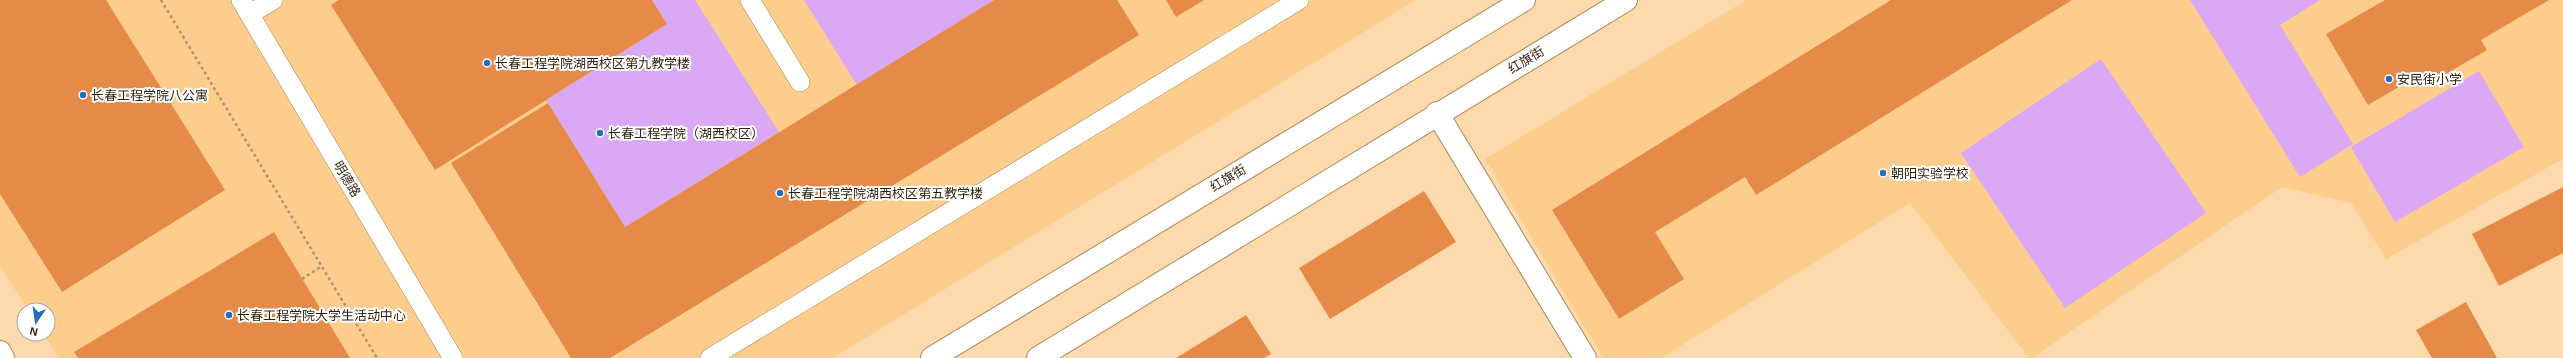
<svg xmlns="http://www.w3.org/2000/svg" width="2563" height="358" font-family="Helvetica,'Noto Sans SC',sans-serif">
<rect width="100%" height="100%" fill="#fcdaae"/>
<!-- built -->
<g fill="#fdcd8e">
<polygon points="0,0 1416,0 833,358 59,358 43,334 48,334 48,310 28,310 0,266"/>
<polygon points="1746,0 2563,0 2563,159 2386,259 2351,203 2282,187 2032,358 2029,358 1910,203 1661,358 1603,358 1485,159"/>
</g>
<!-- green -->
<g fill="#dba8f5">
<polygon points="652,0 695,0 779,132 625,227 548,103 545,101 667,24"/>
<polygon points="804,0 994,0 857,85"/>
<polygon points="2190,0 2320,0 2280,25 2353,144 2300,177"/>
<polygon points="2101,59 2206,213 2065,308 1961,153"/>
<polygon points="2479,71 2524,147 2395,222 2351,147"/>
</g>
<!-- building -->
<g fill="#e68a48">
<polygon points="0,0 106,0 225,190 62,292 0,194"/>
<polygon points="339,0 652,0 667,24 435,170 331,5"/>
<polygon points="994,0 1117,0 1139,35 610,358 571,358 451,163 548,103 625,227"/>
<polygon points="1166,0 1204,0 1176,17"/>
<polygon points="1891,0 2072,0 1756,195 1745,177 1655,232 1684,279 1619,319 1552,210"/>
<polygon points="2385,0 2549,0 2481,40 2487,50 2427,85 2421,74 2368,105 2326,34"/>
<polygon points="2563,187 2563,253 2499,286 2472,234"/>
<polygon points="1424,191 1456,242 1330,319 1299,268"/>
<polygon points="274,232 350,358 78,358 74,352"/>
<polygon points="2466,302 2497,358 2432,358 2416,330"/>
<polygon points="1246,315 1271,354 1264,358 1176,358"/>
</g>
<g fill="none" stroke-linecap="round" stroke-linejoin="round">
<!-- lane casing -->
<g stroke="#af8751" stroke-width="20">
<g id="lane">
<polyline points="241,0 453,358"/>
<polyline points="750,0 800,82"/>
<polyline points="250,14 273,0"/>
<polyline points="710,358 1299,0"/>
</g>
</g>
<!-- street casing -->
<g stroke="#af8751" stroke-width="24">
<polyline id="street" points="1437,113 1585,358"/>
</g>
<!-- secondary casing -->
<g stroke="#af8751" stroke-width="24">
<g id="secondary">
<polyline points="0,352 3,358"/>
<polyline points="932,358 1524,0"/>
<polyline points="1038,358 1626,0"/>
</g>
</g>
<!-- path -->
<g stroke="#b09570" stroke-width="2.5" stroke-dasharray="3 3" stroke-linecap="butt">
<polyline points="161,0 377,358"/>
<polyline points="302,279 322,266"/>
</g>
<!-- lane -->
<use href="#lane" stroke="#fff" stroke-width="19"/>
<!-- street -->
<use href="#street" stroke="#fff" stroke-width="22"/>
<!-- secondary -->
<use href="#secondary" stroke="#fff" stroke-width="22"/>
</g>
<!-- markers -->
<g fill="#246ebe" stroke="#fff" stroke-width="1.5">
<circle cx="487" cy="63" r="4"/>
<circle cx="2389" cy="79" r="4"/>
<circle cx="83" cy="95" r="4"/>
<circle cx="600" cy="133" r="4"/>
<circle cx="1883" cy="173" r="4"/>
<circle cx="780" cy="193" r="4"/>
<circle cx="229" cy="315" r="4"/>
</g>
<g text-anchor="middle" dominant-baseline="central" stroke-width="4" stroke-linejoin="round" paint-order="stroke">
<!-- street labels -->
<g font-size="13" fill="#2f1f08" stroke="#fff">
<text transform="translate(1526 60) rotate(-31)">红旗街</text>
<text transform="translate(1228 178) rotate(-31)">红旗街</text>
<text transform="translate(347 179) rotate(59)">明德路</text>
</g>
<!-- poi labels -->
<g font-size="13" fill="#2f1f08" stroke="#fff" text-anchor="start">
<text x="495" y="63">长春工程学院湖西校区第九教学楼</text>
<text x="2397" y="79">安民街小学</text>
<text x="91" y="95">长春工程学院八公寓</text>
<text x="608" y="133">长春工程学院（湖西校区）</text>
<text x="1891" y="173">朝阳实验学校</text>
<text x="788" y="193">长春工程学院湖西校区第五教学楼</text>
<text x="237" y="315">长春工程学院大学生活动中心</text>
</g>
</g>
<!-- north arrow -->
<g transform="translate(36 322) rotate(193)"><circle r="19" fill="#ffffff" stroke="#aca59c"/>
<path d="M0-3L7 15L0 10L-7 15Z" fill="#246ebe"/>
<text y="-6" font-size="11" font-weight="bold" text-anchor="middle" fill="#2f1f08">N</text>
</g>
</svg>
